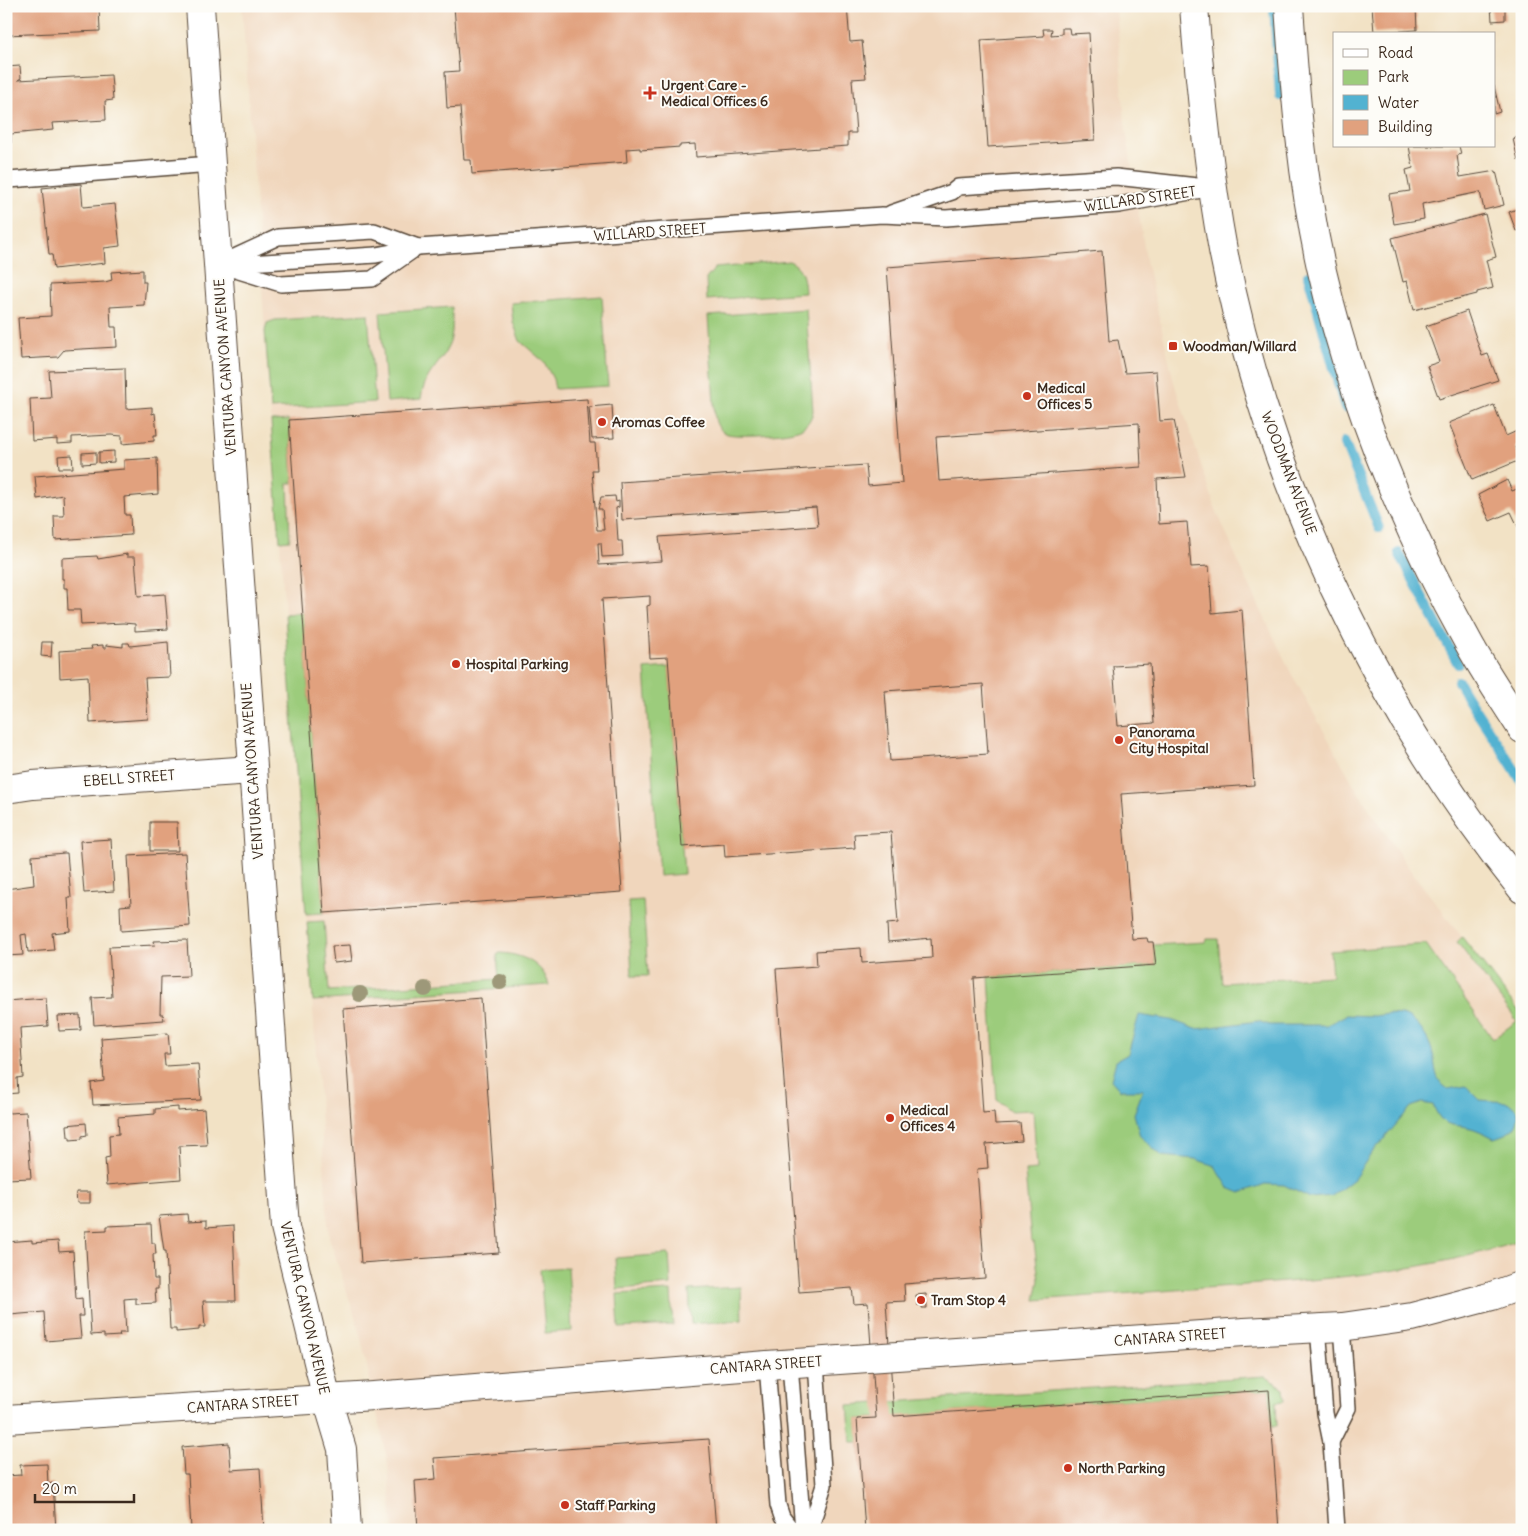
<svg xmlns="http://www.w3.org/2000/svg" width="1528" height="1536" font-family="Delius,sans-serif">
<rect width="100%" height="100%" fill="#fdfcf7"/>
<filter id="ink" filterUnits="userSpaceOnUse"><feTurbulence type="fractalNoise" baseFrequency=".02" numOctaves="2"/><feDisplacementMap in="SourceGraphic" scale="10" xChannelSelector="R" yChannelSelector="G"/><feConvolveMatrix kernelMatrix="1 2 1 2 8 2 1 2 1" color-interpolation-filters="sRGB"/></filter>
<filter id="wash" filterUnits="userSpaceOnUse"><feTurbulence type="fractalNoise" baseFrequency=".0096" numOctaves="4" result="noise"/><feDisplacementMap in="SourceGraphic" scale="20" xChannelSelector="R" yChannelSelector="G"/><feGaussianBlur stdDeviation="1.12" result="paint"/><feColorMatrix in="noise" values="0 0 0 0 0 0 0 0 0 0 0 0 0 0 0 0 0 1.4 0 .05"/><feComposite in="paint" operator="in"/></filter>
<g filter="url(#wash)">
<rect width="100%" height="100%" fill="#f2e2c5"/>
<!-- built -->
<polygon fill="#f0d6bc" points="242,6 1116,6 1125,123 1146,260 1175,386 1215,507 1241,568 1290,671 1358,792 1408,867 1522,1015 1522,1530 393,1530 388,1464 359,1329 329,1237"/>
<!-- green -->
<g fill="#9ccc7b" stroke="#6c7b4c">
<path d="M789,261C803,267 804,279 805,293L707,300L706,279L715,268Z"/>
<polygon points="602,296 608,386 555,389 553,379 544,362 520,341 513,322 511,303"/>
<path d="M452,307C452,320 454,335 448,347C438,368 425,372 421,399L387,402L380,312Z"/>
<path d="M806,309L813,411C812,418 807,426 800,429C790,434 734,438 725,433C719,430 716,424 715,418L708,316Z"/>
<polygon points="368,314 375,402 271,409 265,331 267,323 275,320"/>
<polygon points="289,420 293,483 288,483 290,540 280,541 271,421"/>
<polygon points="303,613 324,913 306,914 285,614"/>
<polygon points="669,667 684,874 659,876 645,669"/>
<polygon points="643,900 648,976 632,976 628,901"/>
<path d="M324,921L329,991L499,979L497,955L500,953C521,954 543,963 549,985L313,1001L307,922Z"/>
<path d="M1462,937L1522,1015V1240C1432,1271 1340,1278 1246,1285C1176,1290 1106,1295 1035,1300L1039,1280L1034,1242H1031L1025,1171L1037,1170L1033,1110L1011,1111L997,1100L989,977L1156,965L1153,945L1206,942L1207,939H1218L1222,983L1332,976L1330,951L1426,944L1493,1039L1517,1021L1457,942Z"/>
<polygon points="669,1254 671,1285 617,1289 615,1258"/>
<polygon points="568,1267 572,1331 545,1333 540,1269"/>
<polygon points="741,1287 742,1320 691,1324 689,1290"/>
<polygon points="671,1291 673,1325 619,1328 617,1294"/>
<polygon points="1265,1376 1284,1389 1285,1401 1276,1402 1277,1426 1272,1426 1269,1390 858,1419 859,1442 851,1442 848,1405"/>
</g>
<!-- water -->
<path fill="#52b2d1" stroke="#466e78" d="M1389,1014C1394,1015 1400,1014 1405,1016C1420,1022 1432,1044 1434,1059C1436,1073 1436,1081 1448,1089L1466,1086L1480,1100L1508,1102L1518,1111C1519,1129 1510,1133 1494,1138C1486,1134 1477,1129 1467,1127C1447,1124 1442,1126 1433,1105L1422,1103L1411,1107L1371,1154L1354,1179L1332,1196L1310,1198L1284,1185L1265,1184L1241,1193L1229,1188L1215,1166L1195,1159L1162,1156L1140,1136L1134,1114L1143,1090H1120L1111,1080L1116,1061L1128,1054L1139,1015L1171,1020L1196,1029L1258,1021L1269,1025H1327L1346,1015L1374,1016Z"/>
<g fill="none" stroke-linecap="round" stroke-linejoin="round">
<!-- stream -->
<g stroke="#52b2d1" stroke-width="10">
<polyline points="1274,6 1280,96"/>
<polyline points="1308,275 1345,408"/>
<polyline points="1344,442 1379,528"/>
<polyline points="1399,553 1458,664"/>
<path d="M1458,681C1477,716 1502,747 1522,782"/>
</g>
</g>
<g id="blocks">
<!-- building -->
<g fill="#e1a17e" fill-rule="evenodd">
<polygon points="7,6 99,6 100,31 6,35"/>
<polygon points="454,6 847,6 850,42 862,41 866,78 852,79 856,133 848,133 848,146 696,157 695,144 680,145 680,147 640,150 640,148 626,149 627,162 472,174 471,160 464,160 460,107 447,108 445,72 459,71"/>
<polygon points="1372,6 1416,6 1417,30 1374,33"/>
<polygon points="1491,6 1505,6 1505,20 1492,21"/>
<polygon points="1062,28 1069,28 1070,34 1089,33 1095,140 988,147 981,40 1044,36 1043,29 1052,29 1051,35 1062,34"/>
<polygon points="20,66 21,78 18,80 111,75 113,100 105,101 106,120 52,123 53,130 11,134 11,143 6,143 6,67"/>
<polygon points="1494,86 1500,112 1494,114"/>
<polygon points="1522,135 1522,159 1518,160 1513,139"/>
<polygon points="1409,146 1459,146 1461,154 1457,155 1460,177 1496,171 1504,205 1484,210 1480,192 1422,204 1424,219 1394,224 1389,194 1410,191 1406,170 1413,168"/>
<polygon points="81,184 83,207 115,204 120,246 104,248 105,263 54,269 52,254 49,254 42,188"/>
<polygon points="1522,207 1522,229 1516,231 1509,212"/>
<polygon points="1485,214 1496,257 1486,260 1493,288 1477,292 1477,294 1414,310 1407,281 1403,282 1392,238"/>
<path d="M1102,251L1109,341L1118,340L1125,373L1156,371L1160,421L1174,420L1186,477L1157,479L1159,524L1187,522L1191,567L1209,566L1212,613L1242,610L1254,785L1121,794L1132,939L1147,938L1148,942H1153L1156,965L974,978L983,1113L994,1112L995,1124L1020,1123L1022,1141L986,1144L988,1168L977,1169L985,1278L904,1284L905,1301L886,1302L894,1416L1269,1390L1279,1530H865L857,1419L876,1418L868,1303L854,1304L852,1288L799,1292L776,969L817,966L816,951L861,948L862,963L932,958L931,938L888,942L887,924L898,923L891,832L854,834L855,848L725,857L724,844L682,847L668,657L650,658L647,606L650,605V596L602,599L622,892L324,913L289,420L587,399L590,443H595L597,470H592L597,530H604L602,509H598L601,497L615,496L616,502L619,501V507L616,508L618,541H622L623,556L602,557L601,543H598L599,565L662,561L659,537L818,526L816,507L622,520L620,482L866,465L868,486L902,483L887,267ZM1139,423L1141,467L939,481L936,437ZM1150,664L1154,723L1118,726L1113,666ZM983,684L988,754L890,761L885,691Z"/>
<polygon points="143,270 143,282 146,282 144,305 110,307 111,327 116,327 117,347 64,350 58,357 21,359 18,318 51,316 50,285 105,282 112,280 111,272"/>
<polygon points="1467,311 1482,356 1488,354 1498,380 1439,399 1427,366 1439,362 1426,326"/>
<polygon points="125,368 126,409 152,407 152,414 155,413 157,435 154,435 154,441 122,444 122,436 111,435 72,437 72,443 57,444 57,439 32,441 30,399 51,398 49,371"/>
<polygon points="612,405 614,438 592,439 589,407"/>
<polygon points="1494,405 1506,436 1517,431 1522,445 1515,447 1520,460 1472,480 1449,423"/>
<polygon points="114,451 114,462 99,463 99,452"/>
<polygon points="96,452 96,463 82,464 82,453"/>
<polygon points="72,455 73,468 59,468 58,456"/>
<polygon points="157,458 158,494 124,497 125,515 130,515 131,535 55,540 54,516 64,516 63,495 37,499 35,476 124,469 124,460"/>
<polygon points="1507,480 1512,491 1522,487 1522,535 1511,512 1490,521 1478,495"/>
<polygon points="127,554 127,557 135,557 138,596 165,594 168,629 135,631 135,624 123,623 81,625 80,610 68,610 67,588 64,588 64,579 62,579 62,558 97,556 98,559"/>
<polygon points="42,642 52,642 51,657 41,656"/>
<polygon points="168,642 170,677 145,678 148,719 90,723 88,676 60,678 59,651 92,649 91,646 103,645 103,648 106,648 106,645 123,647 123,643 129,643 130,646"/>
<polygon points="150,822 177,822 178,851 150,851"/>
<polygon points="111,839 114,891 84,893 80,841"/>
<polygon points="64,853 67,853 71,898 68,898 70,931 52,933 54,950 28,952 26,934 21,935 23,955 6,956 6,889 34,885 32,856"/>
<polygon points="185,853 190,926 121,931 120,906 131,905 128,856"/>
<polygon points="187,940 189,976 161,977 160,1014 163,1014 164,1020 94,1025 92,998 112,997 109,947 155,945 154,941"/>
<polygon points="350,945 352,961 334,963 332,946"/>
<polygon points="46,998 48,1026 20,1028 23,1077 17,1078 18,1093 6,1094 6,1001"/>
<polygon points="481,998 499,1253 361,1263 343,1009"/>
<polygon points="80,1015 81,1030 59,1031 58,1016"/>
<polygon points="168,1033 170,1054 164,1054 165,1066 198,1064 201,1100 93,1105 91,1083 104,1081 101,1038"/>
<polygon points="178,1107 178,1111 204,1109 207,1145 179,1146 181,1179 107,1185 105,1158 110,1157 109,1135 119,1134 118,1117 155,1114 155,1109"/>
<polygon points="6,1110 8,1110 9,1113 26,1112 31,1178 6,1179"/>
<polygon points="86,1123 87,1135 82,1136 82,1139 70,1140 70,1137 68,1137 67,1125"/>
<polygon points="76,1192 90,1192 90,1203 77,1203"/>
<polygon points="187,1214 188,1222 206,1221 206,1228 233,1226 236,1301 203,1301 205,1327 199,1327 199,1330 176,1332 176,1329 170,1329 166,1251 164,1251 159,1216"/>
<polygon points="151,1224 152,1243 155,1243 156,1254 153,1254 154,1279 158,1279 158,1289 155,1289 156,1303 136,1304 136,1298 124,1299 126,1333 119,1333 120,1336 104,1337 104,1334 91,1335 85,1231 107,1230 107,1226"/>
<polygon points="32,1240 32,1243 58,1241 59,1252 73,1251 76,1299 82,1298 83,1316 79,1316 81,1338 46,1341 44,1312 10,1315 6,1242"/>
<polygon points="926,1294 927,1308 922,1308 922,1305 917,1305 916,1295"/>
<polygon points="709,1439 716,1530 418,1530 415,1481 436,1479 434,1458"/>
<polygon points="229,1443 231,1470 260,1468 264,1530 191,1530 188,1474 184,1474 182,1447"/>
<polygon points="47,1464 48,1484 53,1483 56,1530 6,1530 6,1476 21,1475 20,1465"/>
</g>
</g>
</g>
<g filter="url(#ink)">
<use href="#blocks" fill-opacity="0" stroke="#564637" stroke-width="1"/>
<g fill="none" stroke-linecap="round" stroke-linejoin="round">
<!-- lane casing -->
<g stroke="#564637" stroke-width="18">
<g id="lane">
<polyline points="9,180 211,164"/>
<polyline points="891,213 952,192 958,187 1116,177 1197,186"/>
<polyline points="226,261 278,237 374,231 418,247"/>
<polyline points="218,265 376,255 418,247 882,215 946,218 1119,205 1212,188"/>
<polyline points="229,268 281,284 372,279 412,251"/>
<polyline points="1318,1328 1325,1413 1331,1442 1337,1530"/>
<polyline points="790,1364 803,1530"/>
<polyline points="767,1365 778,1505 782,1517 792,1530"/>
<polyline points="1331,1442 1348,1408 1342,1327"/>
<polyline points="810,1530 824,1485 816,1362"/>
</g>
</g>
<!-- street casing -->
<g stroke="#564637" stroke-width="30">
<g id="street">
<path d="M1289,6C1295,94 1302,181 1321,267C1351,397 1402,523 1467,640C1483,670 1503,699 1522,729"/>
<polyline points="6,789 33,785 252,770"/>
</g>
</g>
<!-- secondary casing -->
<g stroke="#564637" stroke-width="30">
<g id="secondary">
<polyline points="200,6 285,1227 327,1399 342,1449 347,1530"/>
<polyline points="6,1419 374,1396 767,1365 1244,1332 1342,1327 1412,1317 1492,1296 1522,1285"/>
</g>
</g>
<!-- primary casing -->
<g stroke="#564637" stroke-width="30">
<path id="primary" d="M1194,6C1200,88 1208,169 1223,250C1268,481 1374,705 1522,889"/>
</g>
<!-- lane -->
<use href="#lane" stroke="#fff" stroke-width="15"/>
<!-- street -->
<use href="#street" stroke="#fff" stroke-width="28"/>
<!-- secondary -->
<use href="#secondary" stroke="#fff" stroke-width="28"/>
<!-- primary -->
<use href="#primary" stroke="#fff" stroke-width="28"/>
</g>
<!-- trees -->
<g fill="#9d9879">
<circle cx="500" cy="982" r="8"/>
<circle cx="425" cy="989" r="8"/>
<circle cx="360" cy="994" r="8"/>
</g>
</g>
<!-- markers -->
<g fill="#c8321e" stroke="#fdfcf7" stroke-width="2">
<path d="M647.5 85.5h5v5h5v5h-5v5h-5v-5h-5v-5h5z"/>
<rect x="1168" y="341" width="10" height="10" rx="2.5"/>
<circle cx="1027" cy="396" r="5"/>
<circle cx="602" cy="422" r="5"/>
<circle cx="456" cy="664" r="5"/>
<circle cx="1119" cy="740" r="5"/>
<circle cx="890" cy="1118" r="5"/>
<circle cx="921" cy="1300" r="5"/>
<circle cx="1068" cy="1468" r="5"/>
<circle cx="565" cy="1505" r="5"/>
</g>
<g text-anchor="middle" dominant-baseline="central" stroke-width="4" stroke-linejoin="round" paint-order="stroke">
<!-- poi labels -->
<g font-size="14" font-weight="bold" fill="#3b2a1e" stroke="#fdfcf7" text-anchor="start">
<text x="661" y="85">Urgent Care -<tspan x="661" dy="16">Medical Offices 6</tspan></text>
<text x="1183" y="346">Woodman/Willard</text>
<text x="1037" y="388">Medical<tspan x="1037" dy="16">Offices 5</tspan></text>
<text x="612" y="422">Aromas Coffee</text>
<text x="466" y="664">Hospital Parking</text>
<text x="1129" y="732">Panorama<tspan x="1129" dy="16">City Hospital</tspan></text>
<text x="900" y="1110">Medical<tspan x="900" dy="16">Offices 4</tspan></text>
<text x="931" y="1300">Tram Stop 4</text>
<text x="1078" y="1468">North Parking</text>
<text x="575" y="1505">Staff Parking</text>
</g>
<!-- street labels -->
<g font-size="14" fill="#3b2a1e" stroke="#fdfcf7">
<text transform="translate(1140 199) rotate(-8)">WILLARD STREET</text>
<text transform="translate(650 232) rotate(-4)">WILLARD STREET</text>
<text transform="translate(225 367) rotate(-94)">VENTURA CANYON AVENUE</text>
<text transform="translate(1289 473) rotate(69)">WOODMAN AVENUE</text>
<text transform="translate(252 771) rotate(-94)">VENTURA CANYON AVENUE</text>
<text transform="translate(129 778) rotate(-4)">EBELL STREET</text>
<text transform="translate(305 1308) rotate(77)">VENTURA CANYON AVENUE</text>
<text transform="translate(1170 1337) rotate(-4)">CANTARA STREET</text>
<text transform="translate(766 1365) rotate(-4)">CANTARA STREET</text>
<text transform="translate(243 1404) rotate(-4)">CANTARA STREET</text>
</g>
</g>
<!-- margin -->
<rect width="1528" height="1536" fill="none" stroke="#fdfcf7" stroke-width="25"/>
<!-- legend -->
<rect x="1333" y="32" width="162" height="115" fill="#fdfcf7" stroke="#afa8a0"/>
<rect x="1343" y="49" width="25" height="8" fill="#ffffff" stroke="#afa8a0"/>
<text x="1378" y="58" font-size="15" fill="#3b2a1e">Road</text>
<rect x="1343" y="70" width="25" height="15" fill="#9ccc7b" stroke="#afa8a0"/>
<text x="1378" y="82" font-size="15" fill="#3b2a1e">Park</text>
<rect x="1343" y="95" width="25" height="15" fill="#52b2d1" stroke="#afa8a0"/>
<text x="1378" y="108" font-size="15" fill="#3b2a1e">Water</text>
<rect x="1343" y="120" width="25" height="15" fill="#e1a17e" stroke="#afa8a0"/>
<text x="1378" y="132" font-size="15" fill="#3b2a1e">Building</text>
<!-- scale -->
<path d="M35 1494v8h99v-8" fill="none" stroke="#3b2a1e" stroke-width="2.5"/>
<text x="42" y="1494" font-size="15" fill="#3b2a1e" stroke="#fdfcf7" stroke-width="4" paint-order="stroke">20 m</text>
</svg>
